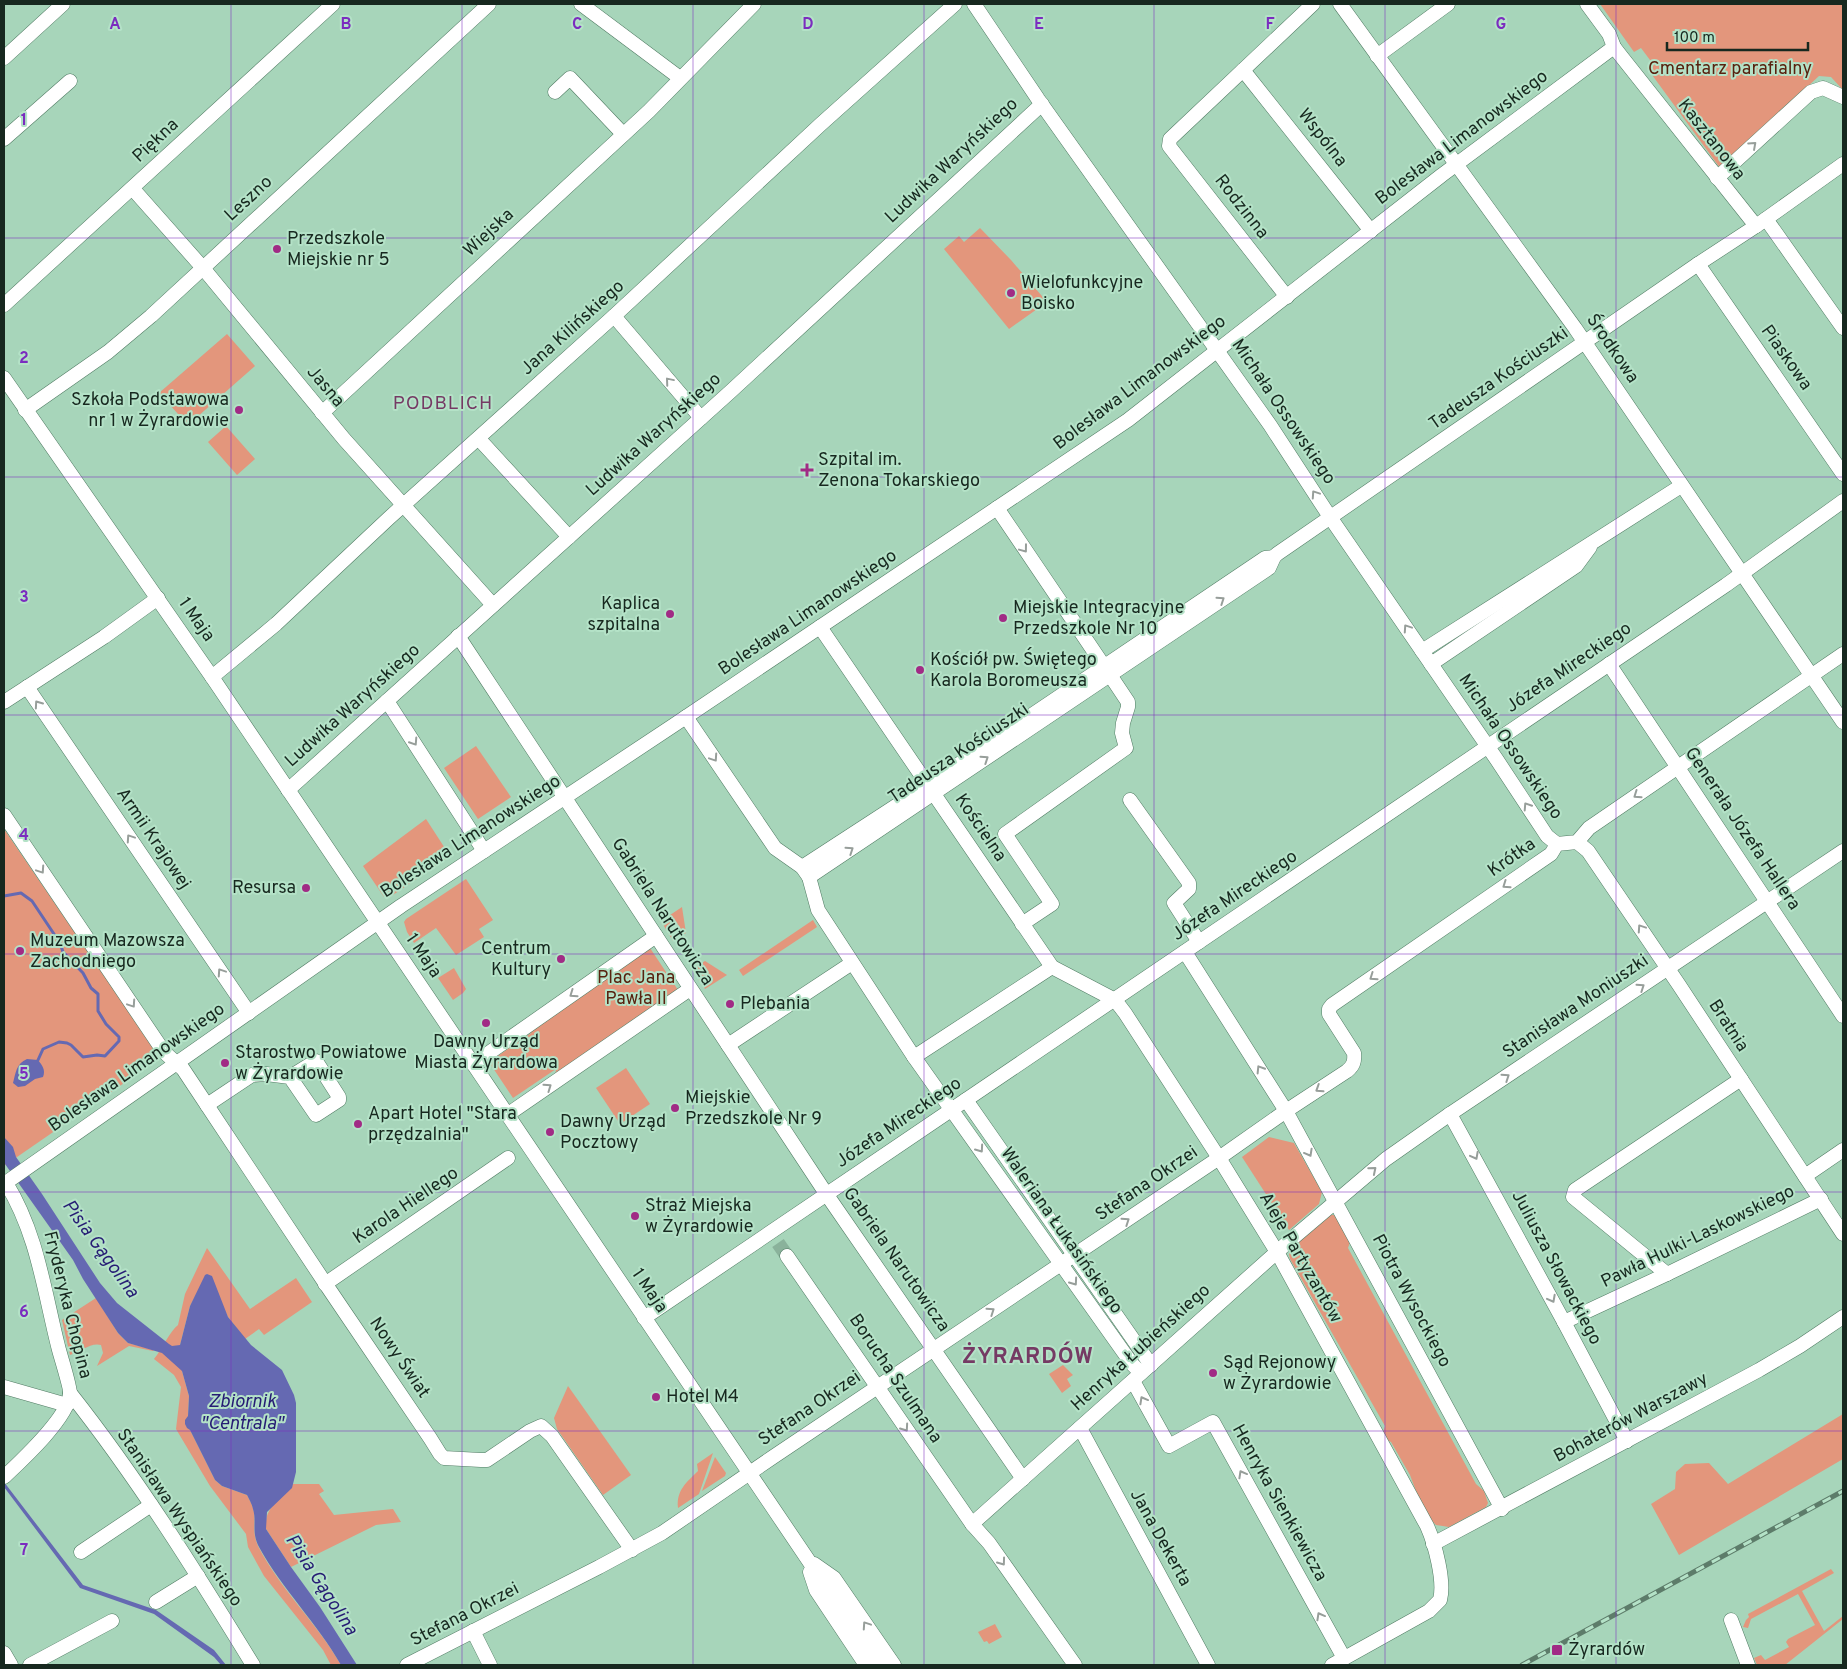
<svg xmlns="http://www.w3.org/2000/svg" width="1847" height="1669" font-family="Overpass,sans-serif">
<rect width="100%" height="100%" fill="#a7d5ba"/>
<!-- green -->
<g fill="#e3967c">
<polygon points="1600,4 1843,4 1843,90 1831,77 1819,76 1720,168 1647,68 1653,64 1641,48 1634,52"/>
<polygon points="980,228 1011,260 1047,302 1009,329 944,249 959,236 964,242"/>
<polygon points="227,334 255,366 188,425 159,393"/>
<polygon points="226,426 255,459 237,475 208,442"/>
<polygon points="476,746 511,797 478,819 444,768"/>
<polygon points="426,819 450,856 390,897 384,897 363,866"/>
<polygon points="4,829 157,1053 156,1061 4,1166"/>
<polygon points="466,879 493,920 479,929 484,937 456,955 436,928 414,943 407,932 404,922 406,919"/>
<polygon points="682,907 686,933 684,934 677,923 669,928 676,940 673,941 661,921"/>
<polygon points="813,920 817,927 743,976 739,970"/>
<polygon points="648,945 680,993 555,1078 556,1069 513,1098 489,1062 531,1033 531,1026"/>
<polygon points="705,961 727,975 705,989 692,969"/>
<polygon points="454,968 466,989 463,993 453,1000 438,978"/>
<polygon points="626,1068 650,1104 620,1124 596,1088"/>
<polygon points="1269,1137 1294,1143 1322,1192 1319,1204 1289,1230 1242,1157"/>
<polygon points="1328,1215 1334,1215 1338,1220 1350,1242 1348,1248 1476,1484 1484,1491 1488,1503 1486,1507 1449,1527 1436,1525 1431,1520 1419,1499 1410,1475 1391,1442 1387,1440 1383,1433 1385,1426 1290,1259 1289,1254 1291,1249"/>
<path d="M207,1248L250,1309L296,1278L312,1302L264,1335L259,1329L245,1339L228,1317L207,1274L190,1306L180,1345L182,1371L189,1396L188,1416L190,1430L215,1480L222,1486L247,1495C249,1499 252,1504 253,1508C257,1521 251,1531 258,1546C280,1589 317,1623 341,1665H331L323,1650L264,1576L248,1547L246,1534L210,1486L176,1429L181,1387L174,1375L154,1359C162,1349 170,1331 178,1325L185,1294Z"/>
<path d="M96,1298L118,1333L128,1343L154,1350L153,1351L129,1346L97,1366L103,1353L101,1345C91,1342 80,1352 70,1355L62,1320Z"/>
<polygon points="1063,1365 1073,1375 1067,1379 1071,1386 1062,1393 1049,1374"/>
<polygon points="568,1386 631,1475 603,1495 557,1429 554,1418"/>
<polygon points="1843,1414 1843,1459 1679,1555 1651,1504 1675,1489 1676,1472 1685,1464 1709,1463 1728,1484"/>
<path d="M713,1453L699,1494L678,1508C676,1490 687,1482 698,1471L697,1464Z"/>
<polygon points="715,1457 726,1473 725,1476 702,1491"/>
<path d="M293,1484H319L324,1491L319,1494L334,1515L393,1509L401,1522L376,1525L291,1567L266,1529C264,1508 278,1501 291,1488Z"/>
<polygon points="1831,1569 1834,1573 1802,1591 1824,1631 1843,1616 1843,1619 1785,1665 1757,1665 1754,1658 1761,1655 1765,1660 1789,1647 1786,1642 1788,1639 1815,1625 1798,1594 1751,1619 1748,1628 1743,1627 1746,1620 1749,1617 1748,1614"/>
<polygon points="995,1624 1002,1637 989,1644 987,1641 984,1642 978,1632"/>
</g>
<!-- water -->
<g fill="#6569b2">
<path d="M27,1059L38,1060C42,1065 46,1070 43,1077L35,1079L25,1086L18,1087L13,1083C16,1072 16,1064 27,1059Z"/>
<path d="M4,1137L13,1147L16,1157L42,1194L100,1283L117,1303L169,1344L172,1346L180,1345L190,1306L205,1275L207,1274L212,1276L228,1317L251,1345L282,1370L294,1395L296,1403V1472L292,1488L267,1512L266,1529L291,1567L320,1607L357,1665H341C317,1623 282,1589 259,1547C251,1532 257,1522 253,1509C252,1504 249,1499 247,1495L222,1486L215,1480L190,1430L187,1428L185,1424V1420L188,1416L189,1396L182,1371L162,1353L128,1343L118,1333L83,1279L73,1260L5,1164L4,1165Z"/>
<polygon points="4,1482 83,1585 156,1610 214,1650 226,1665 221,1665 214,1657 154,1614 80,1588 4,1487"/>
</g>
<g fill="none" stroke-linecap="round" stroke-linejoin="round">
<!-- stream -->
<polyline stroke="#6569b2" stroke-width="3" points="4,896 21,893 32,901 60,943 63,952 83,973 91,988 98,994 98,1011 106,1024 119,1037 119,1041 105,1056 97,1055 83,1057 71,1045 67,1043 59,1042 43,1049 38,1060"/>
<!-- minor-tunnel -->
<polyline stroke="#8ab29b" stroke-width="14" stroke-dasharray="14 7" stroke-linecap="butt" points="778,1243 787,1256"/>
<!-- minor casing -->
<g stroke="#517c64" stroke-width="15">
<g id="minor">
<polyline points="581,4 680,78"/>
<polyline points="974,4 1038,99 1270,425 1330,517 1497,760 1547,836 1557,844"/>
<polyline points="1340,4 1575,328 1843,722"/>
<polyline points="1587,4 1609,34 1614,47 1621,56 1756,226"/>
<polyline points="1377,56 1448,4"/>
<polyline points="4,58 63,4"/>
<polyline points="1243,70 1371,231"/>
<polyline points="555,92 570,78 623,134"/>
<polyline points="4,139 70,81"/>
<polyline points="1717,178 1811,92 1823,88 1843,97"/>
<polyline points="133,189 203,268 344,439 493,605"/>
<polyline points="1766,219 1843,328"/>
<polyline points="1698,264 1843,474"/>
<polyline points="1287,297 1169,146 1170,139 1313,4"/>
<polyline points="4,305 333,4"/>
<polyline points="614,316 701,418"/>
<polyline points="4,378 212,677 879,1665"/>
<polyline points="25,410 108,352 151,316 489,4"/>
<polyline points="322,413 649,111 754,4"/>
<polyline points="479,439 569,537"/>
<polyline points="997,508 1116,684 1128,702 1128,707 1123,723 1122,733 1126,748 1005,834 1052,904 1022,924"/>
<path d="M820,627L1052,967L1115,1000L1125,1013L1219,1158L1277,1252L1427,1526C1435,1544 1445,1581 1440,1600L1429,1611L1332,1665"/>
<polyline points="458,636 827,1195 1023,1479"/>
<polyline points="1422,651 1681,486"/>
<polyline points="1431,664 1576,566 1590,547"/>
<polyline points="1609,664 1843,1016"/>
<polyline points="212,677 276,624 389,518 614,316 821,124 955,4"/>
<polyline points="27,687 249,1013"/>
<polyline points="387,701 484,851"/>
<polyline points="4,702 104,637 158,598"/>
<polyline points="686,717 775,848 802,867 809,877 818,910 914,1057 1132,1364 1141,1373"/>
<polyline points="288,790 730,392 1042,104"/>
<polyline points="1130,800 1189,883 1189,889 1174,903 1199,942"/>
<polyline points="4,815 164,1052 183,1069 329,1289 430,1438 440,1454 444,1458 481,1460 487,1460 530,1431 541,1426 552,1436 632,1550"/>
<polyline points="1577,842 1588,851 1679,985 1843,1234"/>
<polyline points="802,867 928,785 1265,558 1274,557"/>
<polyline points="809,877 1269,568 1274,557 1277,554 1698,264 1756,226 1843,164"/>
<polyline points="1185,952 1286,1111 1502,1509"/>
<polyline points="728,1045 852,963"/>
<polyline points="914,1057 1052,967"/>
<polyline points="473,1064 656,936"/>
<polyline points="966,1100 1151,1365"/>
<polyline points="207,1105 252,1075 266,1074 290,1077 316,1115 339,1100 339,1097 316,1061 290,1077"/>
<polyline points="1450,1114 1564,1322 1627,1441"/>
<polyline points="507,1115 690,989"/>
<polyline points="1805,1176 1843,1150"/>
<polyline points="4,1184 401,906 674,725 1128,420 1442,175 1614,47"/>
<polyline points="787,1256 972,1524 989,1543 1075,1665"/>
<polyline points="1667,1274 1573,1197 1575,1190 1741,1079"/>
<polyline points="325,1284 508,1158"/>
<polyline points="644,1318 1726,585 1843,501"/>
<polyline points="1564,1322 1667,1274 1821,1199"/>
<polyline points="1133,1381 1169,1446 1213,1422 1344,1658"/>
<polyline points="4,1387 67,1405"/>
<path d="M70,1393C138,1479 196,1572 253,1665"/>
<polyline points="1080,1428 1208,1665"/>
<path d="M4,1477C21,1461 68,1418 70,1394C71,1388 60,1355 58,1346C44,1290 37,1233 6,1183"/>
<polyline points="972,1524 1287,1243 1386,1159 1450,1114 1843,851"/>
<polyline points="1433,1544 1759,1370 1800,1346 1843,1317"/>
<polyline points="81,1552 151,1505"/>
<polyline points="814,1564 834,1578 894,1665"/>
<polyline points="810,1572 816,1590 866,1665"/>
<polyline points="156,1602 198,1576"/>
<polyline points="1731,1620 1748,1665"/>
<polyline points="473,1631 490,1665"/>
<polyline points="4,1653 11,1665"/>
<polyline points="30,1665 112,1621"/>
<path d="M407,1665L599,1567L662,1533L773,1457L1219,1158L1286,1111L1347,1071C1353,1066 1355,1062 1354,1053L1329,1014V1009L1332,1005L1551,854L1557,844L1577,842L1589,828L1843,654"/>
</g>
</g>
<!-- minor -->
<use href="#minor" stroke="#fff" stroke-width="14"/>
<!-- rail casing -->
<g stroke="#5d7c6a" stroke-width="5">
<polyline id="rail" points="1522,1665 1843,1491"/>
</g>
<!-- rail -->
<use href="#rail" stroke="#b4e2c7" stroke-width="3" stroke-dasharray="9" stroke-linecap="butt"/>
</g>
<!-- one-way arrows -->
<defs><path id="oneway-chevron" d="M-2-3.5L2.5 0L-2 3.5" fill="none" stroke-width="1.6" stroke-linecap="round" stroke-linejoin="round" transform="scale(1.25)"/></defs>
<g stroke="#979e9a">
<use href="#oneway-chevron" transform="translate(1753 145) rotate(-42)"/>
<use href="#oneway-chevron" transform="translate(669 381) rotate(-130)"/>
<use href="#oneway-chevron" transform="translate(1315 494) rotate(-124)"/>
<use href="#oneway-chevron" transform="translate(1024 549) rotate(53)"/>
<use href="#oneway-chevron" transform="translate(1221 600) rotate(-34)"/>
<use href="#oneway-chevron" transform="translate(1407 628) rotate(-124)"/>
<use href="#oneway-chevron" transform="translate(38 704) rotate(-125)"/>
<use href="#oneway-chevron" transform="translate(414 742) rotate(57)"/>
<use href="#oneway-chevron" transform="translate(714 758) rotate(56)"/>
<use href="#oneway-chevron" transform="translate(985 759) rotate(-34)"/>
<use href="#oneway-chevron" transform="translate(1637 795) rotate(145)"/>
<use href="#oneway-chevron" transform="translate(1527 806) rotate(-123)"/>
<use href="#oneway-chevron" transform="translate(130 838) rotate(-124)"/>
<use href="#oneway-chevron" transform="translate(850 850) rotate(-34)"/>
<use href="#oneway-chevron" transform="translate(41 870) rotate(56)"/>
<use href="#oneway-chevron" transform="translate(1506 885) rotate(145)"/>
<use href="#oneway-chevron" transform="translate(1641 928) rotate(-124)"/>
<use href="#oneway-chevron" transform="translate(221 972) rotate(-124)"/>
<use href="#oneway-chevron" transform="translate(1373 977) rotate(145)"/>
<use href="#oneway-chevron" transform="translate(1641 987) rotate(-34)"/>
<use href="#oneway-chevron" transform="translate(573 994) rotate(145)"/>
<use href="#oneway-chevron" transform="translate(132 1004) rotate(56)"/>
<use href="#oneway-chevron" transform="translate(1260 1069) rotate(-122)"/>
<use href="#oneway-chevron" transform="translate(1506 1077) rotate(-34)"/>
<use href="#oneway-chevron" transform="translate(548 1087) rotate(-35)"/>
<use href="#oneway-chevron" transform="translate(1319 1089) rotate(147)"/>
<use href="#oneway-chevron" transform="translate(980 1149) rotate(55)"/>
<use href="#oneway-chevron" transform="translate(1309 1153) rotate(61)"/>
<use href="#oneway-chevron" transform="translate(1475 1156) rotate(62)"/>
<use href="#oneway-chevron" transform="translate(1373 1170) rotate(-40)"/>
<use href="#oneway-chevron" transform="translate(1126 1221) rotate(-34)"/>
<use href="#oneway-chevron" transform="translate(1074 1282) rotate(55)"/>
<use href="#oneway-chevron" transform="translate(1552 1299) rotate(62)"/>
<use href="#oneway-chevron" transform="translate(991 1311) rotate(-34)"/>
<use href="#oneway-chevron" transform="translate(1143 1400) rotate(-119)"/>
<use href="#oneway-chevron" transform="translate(905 1428) rotate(55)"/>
<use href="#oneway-chevron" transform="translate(1242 1474) rotate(-119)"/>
<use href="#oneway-chevron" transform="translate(1002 1562) rotate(54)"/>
<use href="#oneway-chevron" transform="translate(1320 1616) rotate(-119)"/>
<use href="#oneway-chevron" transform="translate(866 1625) rotate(-124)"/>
</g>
<!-- grid -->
<path fill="none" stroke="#7b2cbf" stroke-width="1" stroke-opacity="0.55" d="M231,4V1665M462,4V1665M693,4V1665M924,4V1665M1154,4V1665M1385,4V1665M1616,4V1665M4,238H1843M4,477H1843M4,715H1843M4,954H1843M4,1192H1843M4,1431H1843"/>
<!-- markers -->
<g fill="#a12b85" stroke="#b4e2c7" stroke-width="2">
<circle cx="277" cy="249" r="5"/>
<circle cx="1011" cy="293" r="5"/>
<circle cx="239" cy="410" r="5"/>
<path d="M804.5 462.5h5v5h5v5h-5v5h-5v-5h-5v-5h5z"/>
<circle cx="670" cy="614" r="5"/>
<circle cx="1003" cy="618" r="5"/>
<circle cx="920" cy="670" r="5"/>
<circle cx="306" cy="888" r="5"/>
<circle cx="20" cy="951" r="5"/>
<circle cx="561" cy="959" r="5"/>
<circle cx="730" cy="1004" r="5"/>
<circle cx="486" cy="1023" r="5"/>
<circle cx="225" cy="1063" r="5"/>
<circle cx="675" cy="1108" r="5"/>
<circle cx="358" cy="1124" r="5"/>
<circle cx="550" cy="1132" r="5"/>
<circle cx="635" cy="1216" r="5"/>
<circle cx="1213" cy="1373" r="5"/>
<circle cx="656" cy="1397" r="5"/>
<rect x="1551" y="1644" width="12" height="12" rx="2.5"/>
</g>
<g text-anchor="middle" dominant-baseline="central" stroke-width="4" stroke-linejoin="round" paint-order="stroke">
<!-- park labels -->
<g font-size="18" fill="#58220f" stroke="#b4e2c7">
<text x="1730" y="69">Cmentarz parafialny</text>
<text x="636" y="978">Plac Jana<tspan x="636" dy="21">Pawła II</tspan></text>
</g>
<!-- street labels -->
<g font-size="18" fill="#17281f" stroke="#b4e2c7">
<text transform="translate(1322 138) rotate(52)">Wspólna</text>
<text transform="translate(1462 138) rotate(-37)">Bolesława Limanowskiego</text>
<text transform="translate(1711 140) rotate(52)">Kasztanowa</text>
<text transform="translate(156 141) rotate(-43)">Piękna</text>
<text transform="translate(952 161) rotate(-43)">Ludwika Waryńskiego</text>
<text transform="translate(249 199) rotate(-43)">Leszno</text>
<text transform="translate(1241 207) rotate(52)">Rodzinna</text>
<text transform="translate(489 233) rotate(-43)">Wiejska</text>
<text transform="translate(573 328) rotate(-42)">Jana Kilińskiego</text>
<text transform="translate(1612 349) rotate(56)">Środkowa</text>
<text transform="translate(1786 358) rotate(55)">Piaskowa</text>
<text transform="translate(1499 379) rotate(-35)">Tadeusza Kościuszki</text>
<text transform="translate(1140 383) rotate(-37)">Bolesława Limanowskiego</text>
<text transform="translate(325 387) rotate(50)">Jasna</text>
<text transform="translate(1283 412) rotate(56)">Michała Ossowskiego</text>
<text transform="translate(654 435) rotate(-42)">Ludwika Waryńskiego</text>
<text transform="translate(808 613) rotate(-34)">Bolesława Limanowskiego</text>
<text transform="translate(196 620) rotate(55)">1 Maja</text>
<text transform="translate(1569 668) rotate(-34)">Józefa Mireckiego</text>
<text transform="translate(353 706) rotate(-42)">Ludwika Waryńskiego</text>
<text transform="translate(1510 747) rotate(56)">Michała Ossowskiego</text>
<text transform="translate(959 754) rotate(-34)">Tadeusza Kościuszki</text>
<text transform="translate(980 828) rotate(56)">Kościelna</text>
<text transform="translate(1742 829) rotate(56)">Generała Józefa Hallera</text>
<text transform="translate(471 837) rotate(-33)">Bolesława Limanowskiego</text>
<text transform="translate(153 839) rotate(56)">Armii Krajowej</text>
<text transform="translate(1512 858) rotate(-35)">Krótka</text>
<text transform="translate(1235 896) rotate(-34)">Józefa Mireckiego</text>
<text transform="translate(662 912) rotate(57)">Gabriela Narutowicza</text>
<text transform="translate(423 956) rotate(56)">1 Maja</text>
<text transform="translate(1576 1007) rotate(-34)">Stanisława Moniuszki</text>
<text transform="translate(1728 1026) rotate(57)">Bratnia</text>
<text transform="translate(137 1068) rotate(-35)">Bolesława Limanowskiego</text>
<text transform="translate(899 1123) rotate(-34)">Józefa Mireckiego</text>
<text transform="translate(1147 1184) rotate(-34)">Stefana Okrzei</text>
<text transform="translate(406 1206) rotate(-34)">Karola Hiellego</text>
<text transform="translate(1061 1231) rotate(55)">Waleriana Łukasińskiego</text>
<text transform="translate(1698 1237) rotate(-26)">Pawła Hulki-Laskowskiego</text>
<text transform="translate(1300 1258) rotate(60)">Aleje Partyzantów</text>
<text transform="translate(896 1260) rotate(55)">Gabriela Narutowicza</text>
<text transform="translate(1556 1268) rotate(62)">Juliusza Słowackiego</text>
<text transform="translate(649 1291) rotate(56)">1 Maja</text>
<text transform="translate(1411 1301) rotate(62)">Piotra Wysockiego</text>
<text transform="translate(67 1305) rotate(76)">Fryderyka Chopina</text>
<text transform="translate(1141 1348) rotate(-42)">Henryka Łubieńskiego</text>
<text transform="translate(399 1358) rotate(56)">Nowy Świat</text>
<text transform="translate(895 1379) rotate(56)">Borucha Szulmana</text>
<text transform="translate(810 1409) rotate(-34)">Stefana Okrzei</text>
<text transform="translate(1631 1418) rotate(-28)">Bohaterów Warszawy</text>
<text transform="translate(1279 1503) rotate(61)">Henryka Sienkiewicza</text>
<text transform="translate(179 1518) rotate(56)">Stanisława Wyspiańskiego</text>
<text transform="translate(1160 1538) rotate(61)">Jana Dekerta</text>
<text transform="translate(465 1615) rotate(-27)">Stefana Okrzei</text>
</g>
<!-- poi labels -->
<g font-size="18" fill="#17281f" stroke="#b4e2c7" text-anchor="start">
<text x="287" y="239">Przedszkole<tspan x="287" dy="21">Miejskie nr 5</tspan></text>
<text x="1021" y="283">Wielofunkcyjne<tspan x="1021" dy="21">Boisko</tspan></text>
<text x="229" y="400" text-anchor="end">Szkoła Podstawowa<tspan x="229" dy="21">nr 1 w Żyrardowie</tspan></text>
<text x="818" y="460">Szpital im.<tspan x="818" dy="21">Zenona Tokarskiego</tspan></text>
<text x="660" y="604" text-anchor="end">Kaplica<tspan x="660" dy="21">szpitalna</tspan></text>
<text x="1013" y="608">Miejskie Integracyjne<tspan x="1013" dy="21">Przedszkole Nr 10</tspan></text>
<text x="930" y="660">Kościół pw. Świętego<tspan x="930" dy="21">Karola Boromeusza</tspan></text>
<text x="296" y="888" text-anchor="end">Resursa</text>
<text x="30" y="941">Muzeum Mazowsza<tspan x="30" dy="21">Zachodniego</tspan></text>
<text x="551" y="949" text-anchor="end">Centrum<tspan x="551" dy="21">Kultury</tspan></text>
<text x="740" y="1004">Plebania</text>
<text x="486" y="1042" text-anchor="middle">Dawny Urząd<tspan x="486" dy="21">Miasta Żyrardowa</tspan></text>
<text x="235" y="1053">Starostwo Powiatowe<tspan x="235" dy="21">w Żyrardowie</tspan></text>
<text x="685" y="1098">Miejskie<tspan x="685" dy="21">Przedszkole Nr 9</tspan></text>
<text x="368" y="1114">Apart Hotel "Stara<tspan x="368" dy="21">przędzalnia"</tspan></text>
<text x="560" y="1122">Dawny Urząd<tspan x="560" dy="21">Pocztowy</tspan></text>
<text x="645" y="1206">Straż Miejska<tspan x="645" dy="21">w Żyrardowie</tspan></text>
<text x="1223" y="1363">Sąd Rejonowy<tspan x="1223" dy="21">w Żyrardowie</tspan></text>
<text x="666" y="1397">Hotel M4</text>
<text x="1568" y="1650">Żyrardów</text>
</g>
<!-- neighbourhood labels -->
<g font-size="19" letter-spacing="1" fill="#753a64" stroke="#b4e2c7">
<text x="443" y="404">PODBLICH</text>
</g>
<!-- water labels -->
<g font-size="19" font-style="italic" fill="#261c74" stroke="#b4e2c7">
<text transform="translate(100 1249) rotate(54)">Pisia Gągolina</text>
<text x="242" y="1402">Zbiornik<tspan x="242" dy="22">"Centrala"</tspan></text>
<text transform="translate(321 1585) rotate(57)">Pisia Gągolina</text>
</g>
<!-- district labels -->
<g font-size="22" font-weight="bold" letter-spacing="1" fill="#753a64" stroke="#b4e2c7">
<text x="1028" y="1357">ŻYRARDÓW</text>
</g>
</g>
<g font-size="16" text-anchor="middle" font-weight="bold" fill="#7b2cbf" stroke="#b4e2c7" stroke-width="4" stroke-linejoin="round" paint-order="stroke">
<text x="115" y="29">A</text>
<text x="346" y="29">B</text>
<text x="577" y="29">C</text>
<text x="808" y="29">D</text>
<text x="1039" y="29">E</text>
<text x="1270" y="29">F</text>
<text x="1501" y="29">G</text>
<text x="24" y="125">1</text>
<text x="24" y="363">2</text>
<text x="24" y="602">3</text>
<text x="24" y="840">4</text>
<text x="24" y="1079">5</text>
<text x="24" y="1317">6</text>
<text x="24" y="1555">7</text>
</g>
<!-- border -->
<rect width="1847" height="1669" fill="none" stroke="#17281f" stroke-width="10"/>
<!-- scale -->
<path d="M1667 42v8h141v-8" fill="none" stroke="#17281f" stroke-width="2.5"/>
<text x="1674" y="42" font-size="15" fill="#17281f" stroke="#b4e2c7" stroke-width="4" paint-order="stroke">100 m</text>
</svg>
